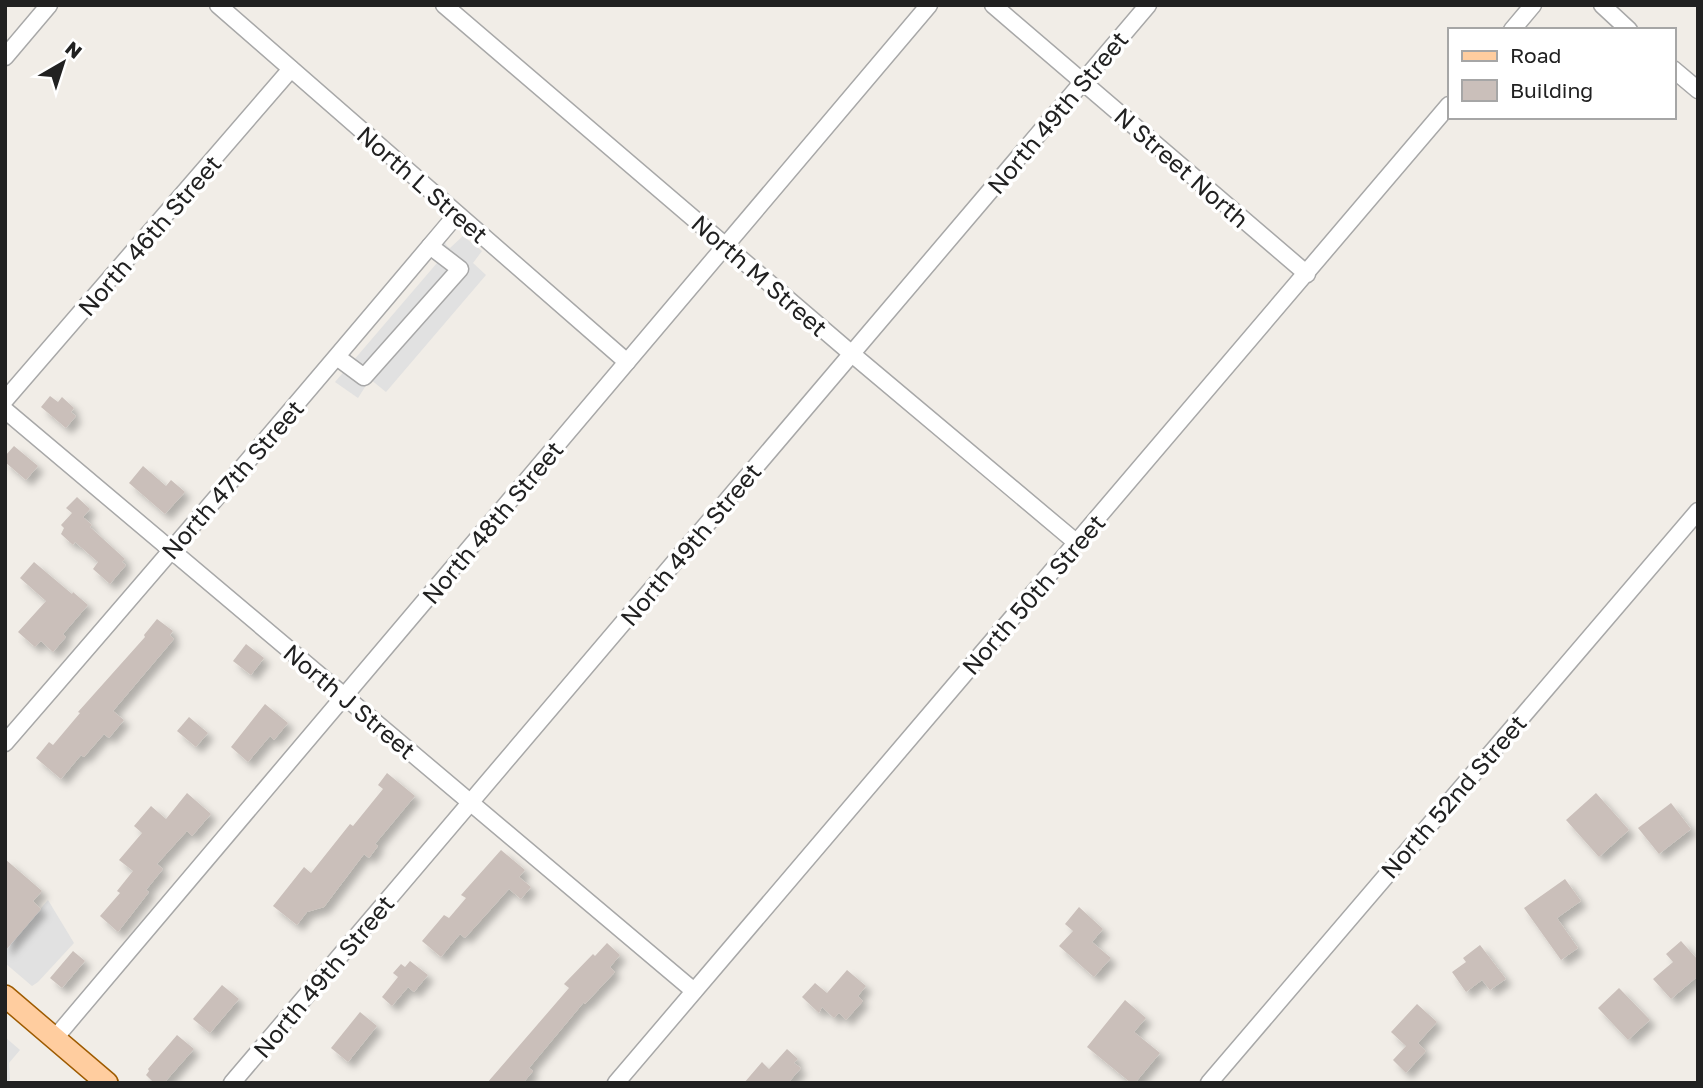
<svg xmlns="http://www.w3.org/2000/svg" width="1703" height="1088" font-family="'Golos Text',sans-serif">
<defs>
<filter id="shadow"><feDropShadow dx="6" dy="6" stdDeviation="3.5" flood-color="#0004"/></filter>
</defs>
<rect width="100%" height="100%" fill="#f1ede7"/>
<!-- parking -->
<g fill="#e1e1e1">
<polygon points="463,236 482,251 473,263 486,275 386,392 370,379 358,398 335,382 437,263 437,261 431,257 423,261 444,241 447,246 450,248"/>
<polygon points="48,900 74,943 38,982 32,986 5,963 5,950"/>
<polygon points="5,1037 20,1050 9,1063 10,1079 8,1083 5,1083"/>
</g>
<!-- building -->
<g fill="#cabfba" filter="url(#shadow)">
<polygon points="50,396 58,402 62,397 74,408 71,412 76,416 66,428 41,407"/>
<polygon points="14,446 38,466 26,480 5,462 5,456"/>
<polygon points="143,466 166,486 171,480 185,492 165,514 129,483"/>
<polygon points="77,497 90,509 83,517 92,525 90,527 125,559 122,562 126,565 110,584 93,569 98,562 75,542 73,545 61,534 64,528 61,525 72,513 66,508"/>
<polygon points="34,562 72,594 73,592 88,605 63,634 66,637 53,652 41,641 35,647 18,632 46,601 20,578"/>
<polygon points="157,619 173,631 170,635 174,639 113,711 124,720 109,738 104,734 84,757 81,755 61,779 36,758 49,742 53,745 80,713 78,712 145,637 144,635"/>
<polygon points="246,644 264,658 251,675 233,661"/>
<polygon points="265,704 288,723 274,740 270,736 248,762 231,747"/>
<polygon points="189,717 208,733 196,747 177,731"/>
<polygon points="387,773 415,796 375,844 378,846 369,858 364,854 324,907 307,912 297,925 273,906 304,867 311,873 350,824 353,826 383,789 378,785"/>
<polygon points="187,793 211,814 192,836 187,831 157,864 163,869 146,890 149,892 118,932 100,916 120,893 117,891 133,871 119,860 142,833 134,826 151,806 166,819"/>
<polygon points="1596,793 1629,830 1599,857 1566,820"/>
<polygon points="1671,803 1691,829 1659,854 1638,828"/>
<polygon points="501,850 525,870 519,877 531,887 521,899 509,889 465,938 460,934 441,957 422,941 444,915 449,918 466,898 461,895"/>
<polygon points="5,859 42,891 33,901 41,909 5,951"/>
<polygon points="1565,879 1581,901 1557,918 1578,948 1561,960 1524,908"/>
<polygon points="1079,907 1103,929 1092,942 1111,958 1094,977 1059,946 1073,931 1065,924"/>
<polygon points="1681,941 1698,960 1698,976 1671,999 1653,979 1673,962 1666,954"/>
<polygon points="607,943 620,955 610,967 615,972 585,1004 584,1002 529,1068 533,1071 523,1083 487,1083 569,988 564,984 593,954 595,956"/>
<polygon points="1480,945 1506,979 1490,990 1482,980 1466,992 1452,972 1466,962 1463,958"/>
<polygon points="73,951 85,961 62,988 50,978"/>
<polygon points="410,961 428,975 414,992 408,987 392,1006 382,997 398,977 393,973 401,964 405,967"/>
<polygon points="847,970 866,986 858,996 863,1001 846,1020 839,1013 834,1018 822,1007 819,1013 802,997 815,983 827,993"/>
<polygon points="222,985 239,999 210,1033 193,1019"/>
<polygon points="1619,988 1650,1020 1628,1040 1598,1008"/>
<polygon points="1125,1000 1146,1018 1134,1032 1160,1053 1135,1083 1131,1083 1087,1047"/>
<polygon points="1417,1004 1437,1022 1418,1043 1426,1051 1406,1073 1393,1060 1406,1046 1391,1032"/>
<polygon points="360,1012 377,1026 348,1062 331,1048"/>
<polygon points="177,1035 194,1049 164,1083 154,1083 146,1075 149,1071 148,1069"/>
<polygon points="787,1049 798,1059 794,1063 801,1068 788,1083 744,1083 762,1062 769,1069"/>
</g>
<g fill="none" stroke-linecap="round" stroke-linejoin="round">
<!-- minor casing -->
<g stroke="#a8a8a8" stroke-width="19">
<g id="minor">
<polyline points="218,5 627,362"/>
<polyline points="444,5 852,354 1077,543"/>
<polyline points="993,5 1307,274"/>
<polyline points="1602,5 1629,30"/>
<polyline points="1512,30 1533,5"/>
<polyline points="5,57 49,5"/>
<polyline points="1673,69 1698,90"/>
<polyline points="337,357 364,377 460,269 430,246"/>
<polyline points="5,400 291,69"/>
<polyline points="5,410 694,991"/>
<path d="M5,743C157,568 308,391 457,214"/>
<polyline points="55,1038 929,5"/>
<polyline points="232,1083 1148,5"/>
<polyline points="616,1083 1449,105"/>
<polyline points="1209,1083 1698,511"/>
</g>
</g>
<!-- major casing -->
<g stroke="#9e5b00" stroke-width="24">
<polyline id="major" points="5,996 107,1083"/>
</g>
<!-- minor -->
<use href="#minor" stroke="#fff" stroke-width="16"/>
<!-- major -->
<use href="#major" stroke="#ffcd9f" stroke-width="21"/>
</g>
<g text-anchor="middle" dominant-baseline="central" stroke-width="7" stroke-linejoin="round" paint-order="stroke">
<!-- street labels -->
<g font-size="24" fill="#212121" stroke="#fff">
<text transform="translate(1057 112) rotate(-50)">North 49th Street</text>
<text transform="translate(1182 167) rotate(41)">N Street North</text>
<text transform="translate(423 184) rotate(41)">North L Street</text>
<text transform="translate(149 235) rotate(-49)">North 46th Street</text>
<text transform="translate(760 275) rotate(41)">North M Street</text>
<text transform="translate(232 479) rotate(-49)">North 47th Street</text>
<text transform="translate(492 522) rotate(-50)">North 48th Street</text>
<text transform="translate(690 544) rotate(-50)">North 49th Street</text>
<text transform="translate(1033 594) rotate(-49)">North 50th Street</text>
<text transform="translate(350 701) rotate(40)">North J Street</text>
<text transform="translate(1453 796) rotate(-49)">North 52nd Street</text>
<text transform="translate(323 976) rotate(-50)">North 49th Street</text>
</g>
</g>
<!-- border -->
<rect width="1703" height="1088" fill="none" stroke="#212121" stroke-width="14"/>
<!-- legend -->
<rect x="1448" y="28" width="228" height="91" fill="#ffffff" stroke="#a6a6a6" stroke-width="2"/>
<rect x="1462" y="51" width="35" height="10" fill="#ffcd9f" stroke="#a6a6a6" stroke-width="2"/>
<text x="1510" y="63" font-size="21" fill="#212121">Road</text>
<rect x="1462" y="80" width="35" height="21" fill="#cabfba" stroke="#a6a6a6" stroke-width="2"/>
<text x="1510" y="98" font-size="21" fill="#212121">Building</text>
<!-- north arrow -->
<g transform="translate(63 63) rotate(39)" stroke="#ffffff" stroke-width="5" paint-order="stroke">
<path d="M0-5L12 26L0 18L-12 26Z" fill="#212121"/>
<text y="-10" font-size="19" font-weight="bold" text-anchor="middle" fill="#212121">N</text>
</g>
</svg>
